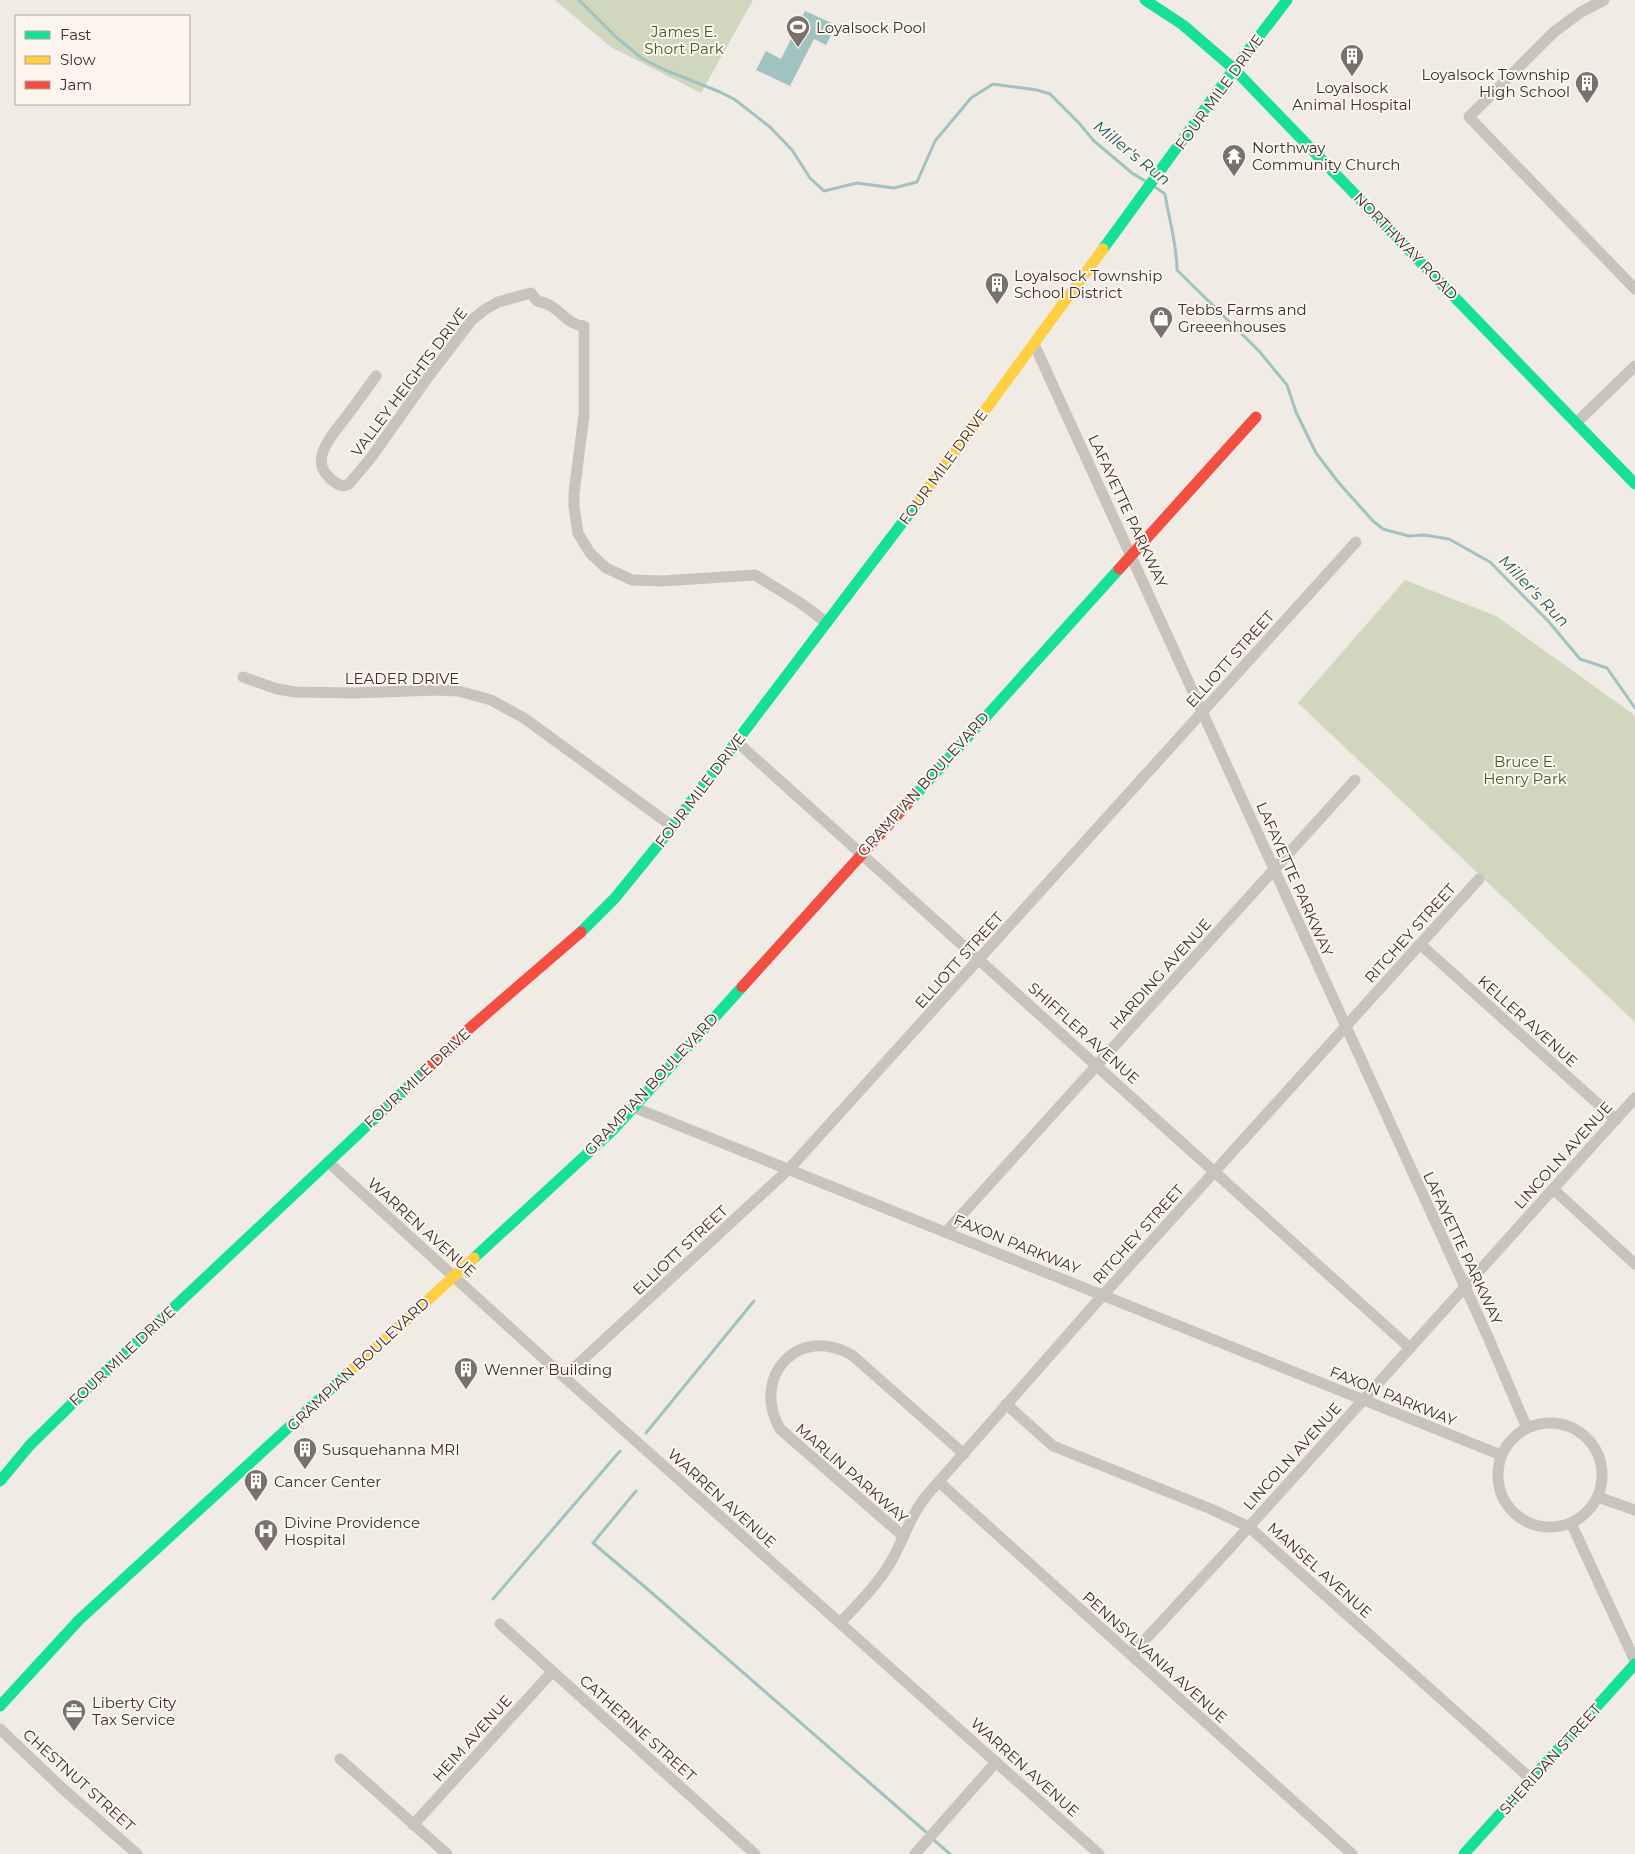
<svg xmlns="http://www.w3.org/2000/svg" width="1635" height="1854" font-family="Montserrat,sans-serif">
<rect width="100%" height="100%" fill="#f0ebe5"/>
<!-- green -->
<g fill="#d1d6bf">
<polygon points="555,0 753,0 701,93 611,47"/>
<polygon points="1405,580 1496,616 1633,714 1635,718 1635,1022 1298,703"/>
</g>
<!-- water -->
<polygon fill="#a1c2c1" points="805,11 836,25 826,45 814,39 790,86 756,70 766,51 781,59"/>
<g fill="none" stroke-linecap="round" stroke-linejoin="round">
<!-- stream -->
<g stroke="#a1c2c1" stroke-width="3">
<polyline points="579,0 617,38 643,59 665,70 720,92 734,99 770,127 792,150 810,178 824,191 857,183 894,188 917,182 935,141 971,98 993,84 1037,90 1050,94 1079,123 1094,141 1132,173 1145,181"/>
<path d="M1155,187L1165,194C1169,220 1177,244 1177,270L1259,351L1287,385L1296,412L1316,453L1339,483L1373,521L1383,529L1409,536L1424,535L1449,539L1490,562L1549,622L1580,659L1607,668L1635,708"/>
<polyline points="646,1433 754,1301"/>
<polyline points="636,1491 593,1543 652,1593 926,1832"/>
<polyline points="493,1599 620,1451"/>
<polyline points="935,1841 950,1854"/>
</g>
<!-- street -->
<g stroke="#c9c3be" stroke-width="11">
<polyline points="1604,0 1581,12 1554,32 1469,117 1635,289"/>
<polyline points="1034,344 1488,1337 1527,1428"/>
<path d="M376,376C366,390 356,404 346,417C335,432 310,457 327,475C331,480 336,484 343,486L349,484L370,459L426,380L472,320L484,310L498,302L531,293L537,301C561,305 563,324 584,326V415L574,493V507L578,533L590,553L606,568L632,580L662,581L755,575L802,604L827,623"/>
<polyline points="1576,423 1635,366"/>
<polyline points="243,677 277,689 296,692 354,693 438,690 458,691 491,700 524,718 672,826"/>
<polyline points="737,742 1410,1348"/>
<polyline points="1420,944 1616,1120"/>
<polyline points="633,1107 1501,1455"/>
<polyline points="328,1162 564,1377 1099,1854"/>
<polyline points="1553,1189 1635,1264"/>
<polyline points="946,1232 1355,780"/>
<polyline points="564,1377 789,1169 1356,542"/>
<polyline points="1006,1404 1053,1446 1211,1509 1249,1527 1531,1779"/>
<circle cx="1550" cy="1475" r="52"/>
<polyline points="939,1482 1352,1854"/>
<polyline points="1598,1497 1635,1510"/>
<polyline points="1571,1523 1635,1661"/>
<path d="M903,1536L780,1429C750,1376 799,1324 852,1355L964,1454"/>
<path d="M840,1623C858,1604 879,1583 892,1560C904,1538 911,1514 927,1495L1103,1295L1479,879"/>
<polyline points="500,1624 755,1854"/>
<polyline points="1131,1655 1229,1549 1635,1098"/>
<polyline points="0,1729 62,1788 137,1854"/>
<polyline points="340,1759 447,1854"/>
<polyline points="413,1825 552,1672"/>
<polyline points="915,1854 996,1762"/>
</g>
<!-- fast -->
<g stroke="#16e098" stroke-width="11">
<polyline points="1145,0 1183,25 1234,69 1635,484"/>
<polyline points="1103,249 1234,69 1287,0"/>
<polyline points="910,801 1119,569"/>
<polyline points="581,932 615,898 658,845 918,502"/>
<polyline points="474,1258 613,1130 742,987"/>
<polyline points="0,1481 30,1445 85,1391 425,1071"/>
<polyline points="0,1706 79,1620 349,1372"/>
<polyline points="1464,1854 1635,1664"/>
</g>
<!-- slow -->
<g stroke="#ffcf43" stroke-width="11">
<polyline points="918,502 1103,249"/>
<polyline points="349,1372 474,1258"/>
</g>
<!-- jam -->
<g stroke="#f24e42" stroke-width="11">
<polyline points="1119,569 1256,417"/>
<polyline points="742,987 910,801"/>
<polyline points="425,1071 471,1027 581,932"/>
</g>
</g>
<!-- icons -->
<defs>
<g id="stadium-pin" transform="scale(1.25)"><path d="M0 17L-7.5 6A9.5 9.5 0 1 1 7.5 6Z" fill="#7a716c" stroke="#fbf5ee"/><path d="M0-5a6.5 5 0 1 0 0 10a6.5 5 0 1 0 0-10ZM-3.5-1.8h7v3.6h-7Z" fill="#fff"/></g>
<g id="building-pin" transform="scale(1.25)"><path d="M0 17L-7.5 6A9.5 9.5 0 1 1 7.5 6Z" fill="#7a716c" stroke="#fbf5ee"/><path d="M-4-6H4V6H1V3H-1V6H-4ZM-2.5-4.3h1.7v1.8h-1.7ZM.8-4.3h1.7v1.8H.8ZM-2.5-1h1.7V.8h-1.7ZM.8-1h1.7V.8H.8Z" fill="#fff"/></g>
<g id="temple-pin" transform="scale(1.25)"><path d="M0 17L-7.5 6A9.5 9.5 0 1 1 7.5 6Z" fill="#7a716c" stroke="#fbf5ee"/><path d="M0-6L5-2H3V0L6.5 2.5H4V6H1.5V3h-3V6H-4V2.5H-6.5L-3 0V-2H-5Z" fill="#fff"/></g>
<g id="shop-pin" transform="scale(1.25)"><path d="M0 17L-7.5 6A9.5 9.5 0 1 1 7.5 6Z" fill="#7a716c" stroke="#fbf5ee"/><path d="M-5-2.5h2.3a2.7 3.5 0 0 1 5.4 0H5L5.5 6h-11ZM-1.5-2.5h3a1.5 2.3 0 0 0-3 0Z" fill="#fff"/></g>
<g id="hospital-pin" transform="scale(1.25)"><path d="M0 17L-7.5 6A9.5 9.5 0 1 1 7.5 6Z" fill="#7a716c" stroke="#fbf5ee"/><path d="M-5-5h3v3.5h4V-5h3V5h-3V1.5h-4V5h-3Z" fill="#fff"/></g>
<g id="office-pin" transform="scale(1.25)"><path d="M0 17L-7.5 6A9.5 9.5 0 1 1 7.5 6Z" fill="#7a716c" stroke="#fbf5ee"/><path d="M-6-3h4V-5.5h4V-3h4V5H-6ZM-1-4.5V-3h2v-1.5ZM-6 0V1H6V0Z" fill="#fff"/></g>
</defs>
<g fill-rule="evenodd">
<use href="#stadium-pin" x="798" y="27"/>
<use href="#building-pin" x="1352" y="56"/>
<use href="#building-pin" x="1587" y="83"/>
<use href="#temple-pin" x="1234" y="156"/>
<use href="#building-pin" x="997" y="284"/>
<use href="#shop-pin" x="1161" y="318"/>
<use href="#building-pin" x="466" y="1369"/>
<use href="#building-pin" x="305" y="1449"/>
<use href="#building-pin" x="256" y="1481"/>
<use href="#hospital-pin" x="266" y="1531"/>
<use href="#office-pin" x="74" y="1711"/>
</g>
<g text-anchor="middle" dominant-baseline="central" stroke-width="4" stroke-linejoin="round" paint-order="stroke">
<!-- poi labels -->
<g font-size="15" fill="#3b302b" stroke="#fbf5ee" text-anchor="start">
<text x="816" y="27">Loyalsock Pool</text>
<text x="1570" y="74" text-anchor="end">Loyalsock Township<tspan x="1570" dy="17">High School</tspan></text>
<text x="1352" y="87" text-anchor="middle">Loyalsock<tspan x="1352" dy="17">Animal Hospital</tspan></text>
<text x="1252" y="147">Northway<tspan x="1252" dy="17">Community Church</tspan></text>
<text x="1014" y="275">Loyalsock Township<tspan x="1014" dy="17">School District</tspan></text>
<text x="1178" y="309">Tebbs Farms and<tspan x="1178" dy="17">Greeenhouses</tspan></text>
<text x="484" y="1369">Wenner Building</text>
<text x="322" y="1449">Susquehanna MRI</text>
<text x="274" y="1481">Cancer Center</text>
<text x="284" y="1522">Divine Providence<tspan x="284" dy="17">Hospital</tspan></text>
<text x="92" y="1702">Liberty City<tspan x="92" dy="17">Tax Service</tspan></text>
</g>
<!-- park labels -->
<g font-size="15" fill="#4a5a2e" stroke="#fbf5ee">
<text x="684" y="31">James E.<tspan x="684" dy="17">Short Park</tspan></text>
<text x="1525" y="761">Bruce E.<tspan x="1525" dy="17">Henry Park</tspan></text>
</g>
<!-- street labels -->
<g font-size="15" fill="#3b302b" stroke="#fbf5ee">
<text transform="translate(1219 92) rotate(-54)">FOUR MILE DRIVE</text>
<text transform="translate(1406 246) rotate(46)">NORTHWAY ROAD</text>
<text transform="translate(409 382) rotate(-53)">VALLEY HEIGHTS DRIVE</text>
<text transform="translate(943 467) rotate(-54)">FOUR MILE DRIVE</text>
<text transform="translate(1128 511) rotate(65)">LAFAYETTE PARKWAY</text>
<text transform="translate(1230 659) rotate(-48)">ELLIOTT STREET</text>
<text x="402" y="678">LEADER DRIVE</text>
<text transform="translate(923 784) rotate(-48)">GRAMPIAN BOULEVARD</text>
<text transform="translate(700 790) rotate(-53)">FOUR MILE DRIVE</text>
<text transform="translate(1295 879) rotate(66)">LAFAYETTE PARKWAY</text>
<text transform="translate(1410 933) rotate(-48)">RITCHEY STREET</text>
<text transform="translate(959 960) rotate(-48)">ELLIOTT STREET</text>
<text transform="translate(1160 974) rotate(-48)">HARDING AVENUE</text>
<text transform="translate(1528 1021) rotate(42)">KELLER AVENUE</text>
<text transform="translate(1084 1033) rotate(42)">SHIFFLER AVENUE</text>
<text transform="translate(417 1078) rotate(-43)">FOUR MILE DRIVE</text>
<text transform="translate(651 1084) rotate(-47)">GRAMPIAN BOULEVARD</text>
<text transform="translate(1563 1155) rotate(-48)">LINCOLN AVENUE</text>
<text transform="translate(422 1227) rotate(42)">WARREN AVENUE</text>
<text transform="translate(1138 1234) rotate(-48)">RITCHEY STREET</text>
<text transform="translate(1017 1244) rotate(22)">FAXON PARKWAY</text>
<text transform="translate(1463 1248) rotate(65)">LAFAYETTE PARKWAY</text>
<text transform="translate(680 1250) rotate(-43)">ELLIOTT STREET</text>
<text transform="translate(122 1356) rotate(-43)">FOUR MILE DRIVE</text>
<text transform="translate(358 1364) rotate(-43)">GRAMPIAN BOULEVARD</text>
<text transform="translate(1393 1396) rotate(22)">FAXON PARKWAY</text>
<text transform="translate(1292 1456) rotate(-48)">LINCOLN AVENUE</text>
<text transform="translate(852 1473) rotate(41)">MARLIN PARKWAY</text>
<text transform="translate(722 1498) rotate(42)">WARREN AVENUE</text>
<text transform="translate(1320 1570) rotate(42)">MANSEL AVENUE</text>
<text transform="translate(1155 1657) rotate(42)">PENNSYLVANIA AVENUE</text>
<text transform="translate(638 1728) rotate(42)">CATHERINE STREET</text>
<text transform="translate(472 1738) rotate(-48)">HEIM AVENUE</text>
<text transform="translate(1550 1759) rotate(-48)">SHERIDAN STREET</text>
<text transform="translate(1025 1767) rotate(42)">WARREN AVENUE</text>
<text transform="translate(79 1780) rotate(42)">CHESTNUT STREET</text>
</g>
<!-- water labels -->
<g font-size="16" font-style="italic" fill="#1f5a5e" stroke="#fbf5ee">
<text transform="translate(1132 153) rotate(39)">Miller's Run</text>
<text transform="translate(1534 591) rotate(46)">Miller's Run</text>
</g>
</g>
<!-- legend -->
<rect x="15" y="15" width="175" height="90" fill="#fbf5ee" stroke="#aea6a0"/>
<rect x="25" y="31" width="25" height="8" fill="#16e098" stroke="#aea6a0"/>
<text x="60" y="40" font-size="15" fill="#3b302b">Fast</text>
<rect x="25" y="56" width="25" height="8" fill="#ffcf43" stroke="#aea6a0"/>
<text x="60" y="65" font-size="15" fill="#3b302b">Slow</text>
<rect x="25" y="81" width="25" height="8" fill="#f24e42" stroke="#aea6a0"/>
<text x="60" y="90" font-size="15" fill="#3b302b">Jam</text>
</svg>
